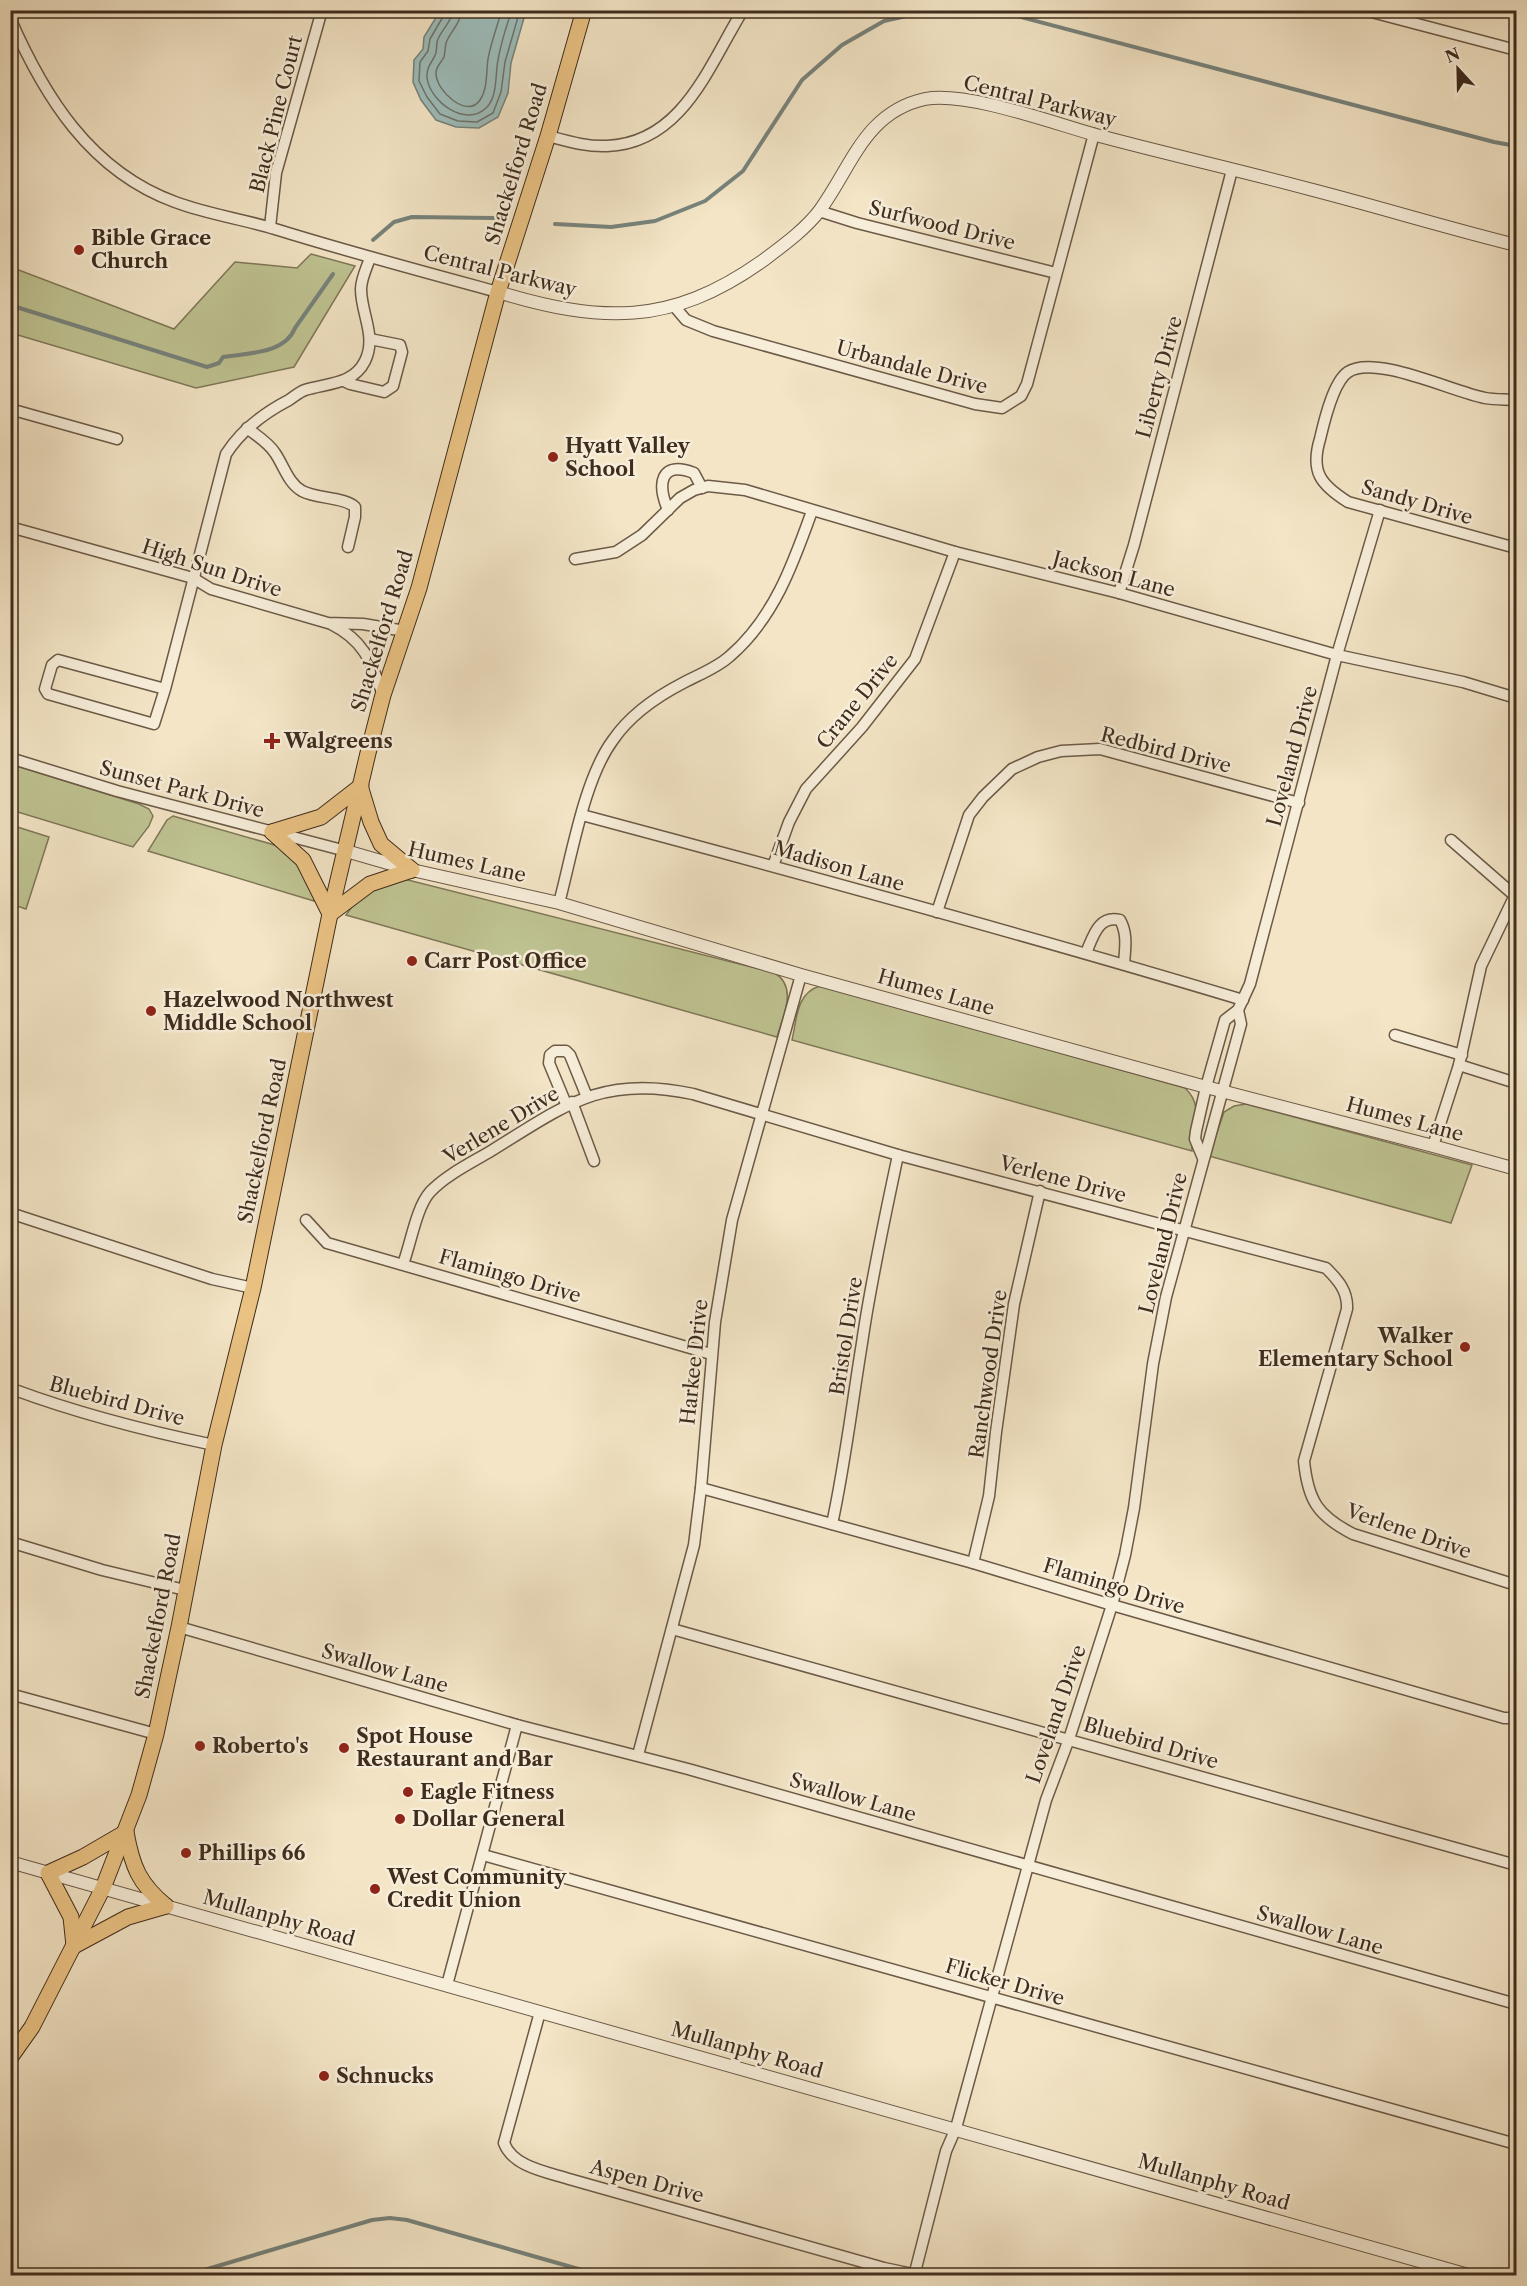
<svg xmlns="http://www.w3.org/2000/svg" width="1527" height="2286" font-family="'Libre Caslon Text',serif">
<rect width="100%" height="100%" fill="#f3e5c6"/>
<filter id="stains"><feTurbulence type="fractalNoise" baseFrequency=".00333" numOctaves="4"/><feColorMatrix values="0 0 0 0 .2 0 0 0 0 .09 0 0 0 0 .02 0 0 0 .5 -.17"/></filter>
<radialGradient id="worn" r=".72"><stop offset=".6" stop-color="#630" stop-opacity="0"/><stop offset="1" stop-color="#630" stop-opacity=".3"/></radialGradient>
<!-- green -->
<g fill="#bfc392" stroke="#7f7858" stroke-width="1.5">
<polygon points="311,254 355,266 294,367 196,388 11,333 11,267 174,329 235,262 297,268"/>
<polygon points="11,764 139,804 149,809 153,816 149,826 133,847 11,810"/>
<polygon points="173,816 285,848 316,890 314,901 148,851 167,820"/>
<polygon points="11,825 49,837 26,909 11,904"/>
<path d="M396,880H408L775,973C798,988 783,1016 777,1037L346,915L359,897Z"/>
<path d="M820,986L1185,1088C1206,1108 1190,1124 1192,1151L792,1040C797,1019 796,993 820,986Z"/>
<polygon points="1246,1104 1472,1165 1451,1223 1209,1156 1224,1112 1234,1106"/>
</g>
<!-- water -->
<polygon fill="#9dbdbb" stroke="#77837c" stroke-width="1.5" points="440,11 526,11 511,63 508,93 498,117 479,128 456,127 436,120 421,100 413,82 414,60 423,49 424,37"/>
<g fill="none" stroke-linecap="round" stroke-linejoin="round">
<!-- shore -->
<g stroke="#6e746c" stroke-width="1.5">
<polyline points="445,10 444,15 430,39 428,51 420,62 419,81 427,97 440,114 458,121 477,122 493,113 501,92 505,62 520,10"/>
<path d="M452,10C452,22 442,29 438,39C436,43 437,48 436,53C433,62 426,66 427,78C430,101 465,128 486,108C498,97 495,74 498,60C501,43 506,27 512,10"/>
<path d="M461,10C461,24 450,31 446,43C445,48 445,52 444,57C441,63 436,66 436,73C436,92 468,119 480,100C488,88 486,72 488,59C491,43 497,26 502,10"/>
</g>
<!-- stream -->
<g stroke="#77837c" stroke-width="4">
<polyline points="973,10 1002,12 1494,142 1516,146"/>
<polyline points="555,224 611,227 655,221 705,201 743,171 802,80 842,45 884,21 933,10"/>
<polyline points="373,240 394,222 412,217 494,218"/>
<path d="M10,305L207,367L219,363L223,357C247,353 285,354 295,328L333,274"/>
<polyline points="184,2276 372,2220 390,2218 407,2220 603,2276"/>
</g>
<!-- minor casing -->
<g stroke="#6c5a47" stroke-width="13">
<g id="minor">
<polyline points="1364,10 1516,50"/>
<path d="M10,18C44,96 90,171 175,202C207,214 242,219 275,229C349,252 424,272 498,292"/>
<path d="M548,136C567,141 587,147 607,146C683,143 709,65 743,10"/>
<polyline points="819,211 857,223 1056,273"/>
<polyline points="270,227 276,173 322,10"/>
<polyline points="674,306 686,320 713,331 975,404 1002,408 1021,396 1027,384 1094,134"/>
<polyline points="344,381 350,384 384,392 393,386 402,352 400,345 370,339"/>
<path d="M1516,400C1506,399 1495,400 1485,398C1453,392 1375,354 1348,372C1333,382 1324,422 1320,439C1310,472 1321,485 1348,502L1516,548"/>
<polyline points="10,409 117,439"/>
<path d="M247,428C257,436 268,442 275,453C284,466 288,483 302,491C317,499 345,497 355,507V517L348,547"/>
<path d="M668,510C657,484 660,460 694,473L702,488"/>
<polyline points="10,527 193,578 211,589 328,623 363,624 405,631"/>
<polyline points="575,559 616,552 642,535 680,498 694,490 708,486 745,490 955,552 1119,593 1337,655 1463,682 1516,698"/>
<polyline points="1119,593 1134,545 1232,170"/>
<path d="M331,624C365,641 371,662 383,695"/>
<path d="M165,689L58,660L52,665L45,689L48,694L154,724L165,689L226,454C242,429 264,413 289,400C294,397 299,392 305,390C327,383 353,385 365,361C377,336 361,314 361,289C361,279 367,267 370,258"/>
<polyline points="10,758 117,791 346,851"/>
<path d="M582,815C803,874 1024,934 1243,1000"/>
<polyline points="1451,840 1514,895"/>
<polyline points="773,866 789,822 806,789 862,727 915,659 955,552"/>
<path d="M559,903C572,855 584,779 613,740C630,715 656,697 683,683C698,675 717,668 730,656C774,618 793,564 812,511"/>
<polyline points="937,912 969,815 983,797 1012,769 1038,757 1061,751 1100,749 1299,803"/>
<path d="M1086,953C1093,937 1098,915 1120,920C1128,934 1125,949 1124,964"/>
<polyline points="1395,1035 1462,1055"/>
<polyline points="1459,1065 1516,1083"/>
<polyline points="572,1102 594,1161"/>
<polyline points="566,1104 549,1063 550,1055 555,1051 566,1051 570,1055 587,1097"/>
<polyline points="1433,1146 1459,1065 1481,966 1516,893"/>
<polyline points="1203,1158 1195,1139 1196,1131 1206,1087 1225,1020 1238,1010 1250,984 1337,655 1380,510"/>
<polyline points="10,1213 212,1279 253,1288"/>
<polyline points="306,1220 327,1243 711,1354"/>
<path d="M403,1264C411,1243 416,1208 430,1192C446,1175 471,1163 491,1151C564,1106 602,1074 693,1094L898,1155L1326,1268C1338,1280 1348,1291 1347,1309L1304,1461C1308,1501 1318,1516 1353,1534L1516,1585"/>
<path d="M10,1391L15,1390C80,1414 147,1431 214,1445"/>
<polyline points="701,1488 973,1563 1112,1605 1504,1718 1516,1718"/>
<path d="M832,1524C845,1464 852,1404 862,1343C871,1280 885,1217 898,1155"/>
<polyline points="10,1542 102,1570 185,1590"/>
<polyline points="973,1563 989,1496 996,1432 1014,1304 1040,1191"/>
<polyline points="179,1627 517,1725 688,1769 1516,2004"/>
<polyline points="672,1629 1516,1865"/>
<polyline points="10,1694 156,1734"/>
<polyline points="638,1755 694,1545 701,1488 715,1322 732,1220 801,975"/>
<polyline points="483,1855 1516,2144"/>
<polyline points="447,1985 517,1725"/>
<path d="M540,2012L504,2143C513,2167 547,2172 569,2179L884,2268L922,2276"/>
<polyline points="914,2276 946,2151 956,2128 1046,1800 1069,1739 1112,1605 1125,1555 1134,1508 1153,1364 1166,1297 1241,1024 1238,1010"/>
<polyline points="1424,2276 1427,2263"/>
</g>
</g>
<!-- tertiary casing -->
<g stroke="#6c5a47" stroke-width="14">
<g id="tertiary">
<path d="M498,292C601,323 670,326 761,262C781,247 805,230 820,210C852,166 865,112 925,99C966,91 1053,123 1096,135C1167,154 1238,170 1309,189C1379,207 1447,228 1516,245"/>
<polyline points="346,851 412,870 559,903 801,975 1206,1087 1433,1146 1516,1169"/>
<polyline points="10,1862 1472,2276"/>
</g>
</g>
<!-- primary casing -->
<g stroke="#3f2c1d" stroke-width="17">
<g id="primary">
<polyline points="361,789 371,822 381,844 412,870"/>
<polyline points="272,832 303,860 330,914"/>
<polyline points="272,832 321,817 361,786"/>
<polyline points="330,914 370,884 412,870"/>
<path d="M126,1832C132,1866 139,1884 166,1906"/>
<polyline points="74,1946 71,1917 48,1873 83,1857 126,1832"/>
<polyline points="74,1946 128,1917 166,1906"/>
<polyline points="10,2058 32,2027 103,1888 139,1795 156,1734 179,1627 214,1445 253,1288 330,914 368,753 383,695 419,588 498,292 548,136 584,10"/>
</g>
</g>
<!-- minor -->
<use href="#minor" stroke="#f7eeda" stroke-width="10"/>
<!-- tertiary -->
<use href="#tertiary" stroke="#f7eeda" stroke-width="12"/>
<!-- primary -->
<use href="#primary" stroke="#eac283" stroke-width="15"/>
</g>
<!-- markers -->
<g fill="#8f2418" stroke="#f7eeda" stroke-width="2">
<circle cx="79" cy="250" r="6"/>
<circle cx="553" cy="457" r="6"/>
<path d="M269 732h6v6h6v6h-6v6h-6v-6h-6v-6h6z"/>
<circle cx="412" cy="961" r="6"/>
<circle cx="151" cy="1011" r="6"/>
<circle cx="1465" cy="1347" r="6"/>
<circle cx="200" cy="1746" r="6"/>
<circle cx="344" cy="1748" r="6"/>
<circle cx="408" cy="1792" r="6"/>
<circle cx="400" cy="1819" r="6"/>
<circle cx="186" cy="1853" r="6"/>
<circle cx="375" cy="1889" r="6"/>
<circle cx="324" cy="2076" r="6"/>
</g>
<g text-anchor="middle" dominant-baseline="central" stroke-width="5" stroke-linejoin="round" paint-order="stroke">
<!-- street labels -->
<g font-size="20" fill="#3f2c1d" stroke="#f7eeda">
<text transform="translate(1040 101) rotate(14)">Central Parkway</text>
<text transform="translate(276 114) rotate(-76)">Black Pine Court</text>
<text transform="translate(516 164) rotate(-73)">Shackelford Road</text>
<text transform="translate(942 225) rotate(14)">Surfwood Drive</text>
<text transform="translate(500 271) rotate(14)">Central Parkway</text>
<text transform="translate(912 367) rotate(15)">Urbandale Drive</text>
<text transform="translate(1159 377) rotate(-75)">Liberty Drive</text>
<text transform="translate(1417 502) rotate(16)">Sandy Drive</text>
<text transform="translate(212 568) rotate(18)">High Sun Drive</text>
<text transform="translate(1114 574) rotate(15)">Jackson Lane</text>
<text transform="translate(382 631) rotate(-73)">Shackelford Road</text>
<text transform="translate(857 701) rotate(-51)">Crane Drive</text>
<text transform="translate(1166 750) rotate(14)">Redbird Drive</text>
<text transform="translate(1292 756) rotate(-75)">Loveland Drive</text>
<text transform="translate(182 789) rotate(15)">Sunset Park Drive</text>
<text transform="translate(467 862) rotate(13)">Humes Lane</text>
<text transform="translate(839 866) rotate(16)">Madison Lane</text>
<text transform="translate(936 992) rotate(16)">Humes Lane</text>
<text transform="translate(1405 1119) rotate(15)">Humes Lane</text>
<text transform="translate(501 1125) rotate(-31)">Verlene Drive</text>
<text transform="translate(262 1141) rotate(-78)">Shackelford Road</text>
<text transform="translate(1063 1179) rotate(15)">Verlene Drive</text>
<text transform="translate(1163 1243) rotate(-76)">Loveland Drive</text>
<text transform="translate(510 1276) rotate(16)">Flamingo Drive</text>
<text transform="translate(846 1336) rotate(-81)">Bristol Drive</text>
<text transform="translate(694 1362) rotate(-84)">Harkee Drive</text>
<text transform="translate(988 1374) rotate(-82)">Ranchwood Drive</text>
<text transform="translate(117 1401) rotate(15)">Bluebird Drive</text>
<text transform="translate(1409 1531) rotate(19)">Verlene Drive</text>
<text transform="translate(1114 1586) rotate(17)">Flamingo Drive</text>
<text transform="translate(158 1616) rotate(-79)">Shackelford Road</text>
<text transform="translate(385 1668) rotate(16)">Swallow Lane</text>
<text transform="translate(1056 1714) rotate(-71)">Loveland Drive</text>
<text transform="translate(1151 1743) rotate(16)">Bluebird Drive</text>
<text transform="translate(853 1797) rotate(16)">Swallow Lane</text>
<text transform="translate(279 1918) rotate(16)">Mullanphy Road</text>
<text transform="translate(1320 1930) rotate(16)">Swallow Lane</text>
<text transform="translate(1005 1982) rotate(16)">Flicker Drive</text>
<text transform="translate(747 2050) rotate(16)">Mullanphy Road</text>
<text transform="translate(647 2181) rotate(15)">Aspen Drive</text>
<text transform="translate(1214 2182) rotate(16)">Mullanphy Road</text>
</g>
<!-- poi labels -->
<g font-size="20" font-weight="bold" fill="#3f2c1d" stroke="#f7eeda" text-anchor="start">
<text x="91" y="238">Bible Grace<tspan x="91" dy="23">Church</tspan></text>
<text x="565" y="446">Hyatt Valley<tspan x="565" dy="23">School</tspan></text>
<text x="284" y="741">Walgreens</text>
<text x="424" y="961">Carr Post Office</text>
<text x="163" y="1000">Hazelwood Northwest<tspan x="163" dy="23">Middle School</tspan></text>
<text x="1453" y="1336" text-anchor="end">Walker<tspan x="1453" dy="23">Elementary School</tspan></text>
<text x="356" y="1736">Spot House<tspan x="356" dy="23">Restaurant and Bar</tspan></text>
<text x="212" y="1746">Roberto's</text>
<text x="420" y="1792">Eagle Fitness</text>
<text x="412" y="1819">Dollar General</text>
<text x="198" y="1853">Phillips 66</text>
<text x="387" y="1877">West Community<tspan x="387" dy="23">Credit Union</tspan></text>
<text x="336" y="2076">Schnucks</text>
</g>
</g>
<!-- margin -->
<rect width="1527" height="2286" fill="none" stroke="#f3e5c6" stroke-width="36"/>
<rect x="12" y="12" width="1503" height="2262" fill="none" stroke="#3f2c1d" stroke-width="3"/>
<rect x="18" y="18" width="1491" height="2250" fill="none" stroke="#3f2c1d" stroke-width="1.5"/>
<!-- north arrow -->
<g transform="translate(1458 69) rotate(338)" stroke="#f7eeda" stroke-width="4.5" paint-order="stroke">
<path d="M0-4.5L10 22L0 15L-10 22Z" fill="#3f2c1d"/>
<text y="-9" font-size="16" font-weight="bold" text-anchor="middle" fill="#3f2c1d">N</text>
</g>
<rect width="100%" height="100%" filter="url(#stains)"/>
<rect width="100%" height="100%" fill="url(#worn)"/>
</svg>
